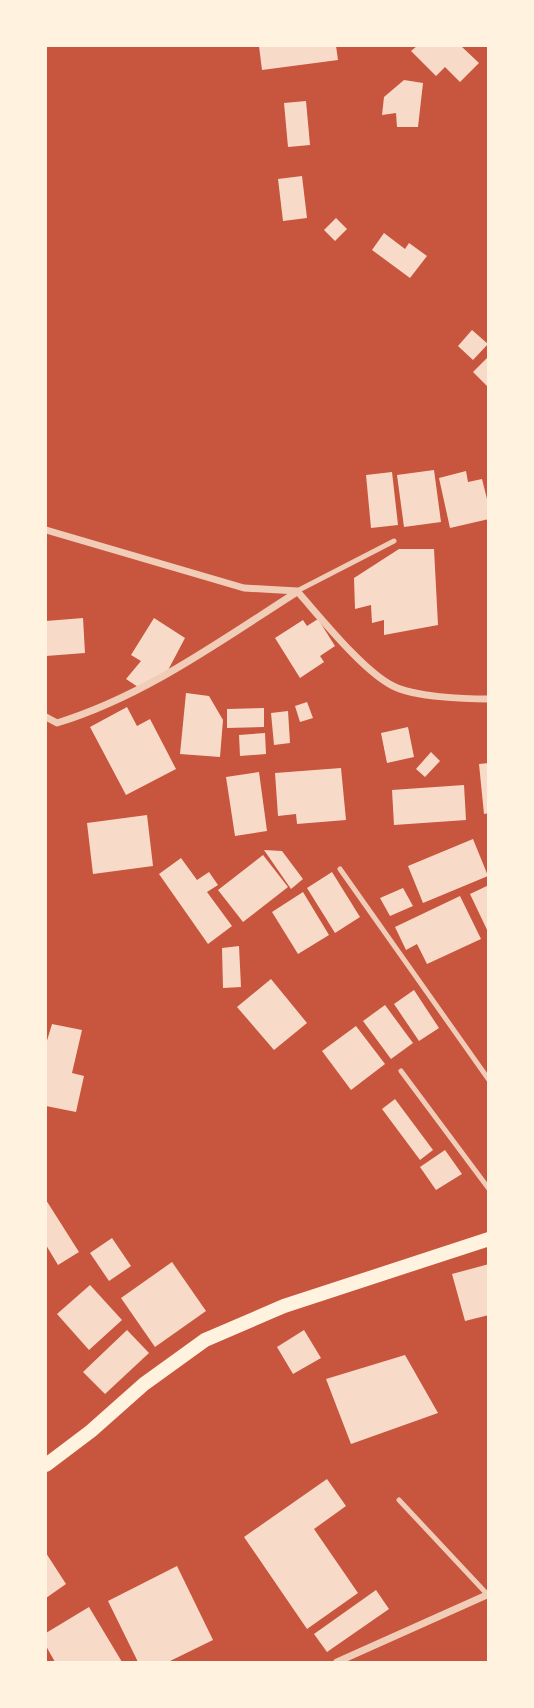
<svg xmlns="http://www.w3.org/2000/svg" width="534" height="1708" font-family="'IBM Plex Sans',sans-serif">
<rect width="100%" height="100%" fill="#c8553d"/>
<!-- building -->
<g fill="#f7dbc8">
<polygon points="259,46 336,46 338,60 262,70"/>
<polygon points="417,46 461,46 479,63 460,82 445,67 436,76 411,51"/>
<polygon points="404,80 423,83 418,127 397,127 396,113 382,115 384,97"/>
<polygon points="306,101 310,145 288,147 284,103"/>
<polygon points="302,176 307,218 283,221 278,179"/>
<polygon points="336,218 347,229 335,241 324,230"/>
<polygon points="384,233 405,249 409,243 427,256 410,278 372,250"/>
<polygon points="472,330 488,344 473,360 458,346"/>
<polygon points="489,356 489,388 473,372"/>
<polygon points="434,470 441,522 404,527 397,475"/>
<polygon points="466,471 468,482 482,479 489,507 489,519 450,528 439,478"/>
<polygon points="392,472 398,525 371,528 366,475"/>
<polygon points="399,549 434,549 438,625 384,635 384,620 372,623 371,605 355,609 354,578"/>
<polygon points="83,618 85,653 46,656 46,621"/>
<polygon points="154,618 185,638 166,674 138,687 126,679 141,661 131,655"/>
<polygon points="318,619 335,646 320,656 324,662 300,678 275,638 303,620 307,626"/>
<polygon points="186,693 209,696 223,720 220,757 180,754"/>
<polygon points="307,702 313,718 300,722 295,706"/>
<polygon points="127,707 137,726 150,719 176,769 126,795 90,727"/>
<polygon points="264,708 264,727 227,728 227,709"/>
<polygon points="288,711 290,743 274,745 271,713"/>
<polygon points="408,727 414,757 387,763 381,733"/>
<polygon points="265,733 266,754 240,756 239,735"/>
<polygon points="431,752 440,761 425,777 416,769"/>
<polygon points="489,763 489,813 484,814 479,764"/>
<polygon points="341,768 346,820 297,824 296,814 278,816 275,773"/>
<polygon points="259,772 267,831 235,836 226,777"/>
<polygon points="464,785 466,820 394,825 392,790"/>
<polygon points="147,815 153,866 93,874 87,823"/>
<polygon points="473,839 488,876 423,903 408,866"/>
<polygon points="264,850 282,851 303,879 291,889"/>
<polygon points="263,855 288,887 243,922 218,890"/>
<polygon points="181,858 197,880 209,872 218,885 207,892 232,926 208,944 159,874"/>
<polygon points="332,872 360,917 335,933 307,888"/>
<polygon points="489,885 489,934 470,894"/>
<polygon points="403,888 413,906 390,916 380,898"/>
<polygon points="303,892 329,935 298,954 272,912"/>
<polygon points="460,896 481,939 427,964 417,944 406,950 395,927"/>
<polygon points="239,946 241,987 223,988 222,948"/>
<polygon points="271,979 307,1023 274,1050 237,1007"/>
<polygon points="414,990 439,1028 419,1041 394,1004"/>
<polygon points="385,1005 413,1043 391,1059 363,1021"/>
<polygon points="52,1024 82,1030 72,1073 84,1076 76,1112 46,1106 46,1044"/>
<polygon points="356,1026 385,1064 351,1090 322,1051"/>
<polygon points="395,1099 433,1150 420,1160 382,1109"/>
<polygon points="445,1150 462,1174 436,1190 420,1167"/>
<polygon points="46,1200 79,1252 58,1265 46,1245"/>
<polygon points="112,1238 131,1266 109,1281 90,1253"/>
<polygon points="172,1262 206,1311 155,1347 121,1298"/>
<polygon points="489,1264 489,1315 465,1321 452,1274"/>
<polygon points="90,1285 122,1320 89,1350 57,1314"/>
<polygon points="127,1330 149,1353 105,1394 83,1372"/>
<polygon points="304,1330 321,1358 293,1374 277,1347"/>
<polygon points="405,1355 438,1413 351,1444 326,1379"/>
<polygon points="327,1479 346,1506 314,1529 358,1593 307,1629 244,1537"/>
<polygon points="46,1553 66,1584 46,1598"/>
<polygon points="177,1566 213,1640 168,1662 138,1662 108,1601"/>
<polygon points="376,1590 389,1609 327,1652 314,1634"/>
<polygon points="89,1607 122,1662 55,1662 46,1646 46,1633"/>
</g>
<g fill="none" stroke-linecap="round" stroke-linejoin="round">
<!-- service -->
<g stroke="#f1ccb7" stroke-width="5">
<polyline points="297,591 394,541"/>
<polyline points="340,869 489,1080"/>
<polyline points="401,1071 489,1189"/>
<polyline points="399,1500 487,1594"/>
</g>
<!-- minor -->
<g stroke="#f1ccb7" stroke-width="7">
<path d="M46,530L244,588L297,591C321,618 363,671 393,686C414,697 464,699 489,699"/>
<path d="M46,717L57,723C145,696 220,641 297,592"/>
<polyline points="337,1662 489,1594"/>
</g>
<!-- secondary -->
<polyline stroke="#fff3e0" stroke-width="14" points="46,1465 91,1431 144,1384 205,1340 284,1306 489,1239"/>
</g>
<!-- border -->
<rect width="534" height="1708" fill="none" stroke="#fff3e0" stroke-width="94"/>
</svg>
